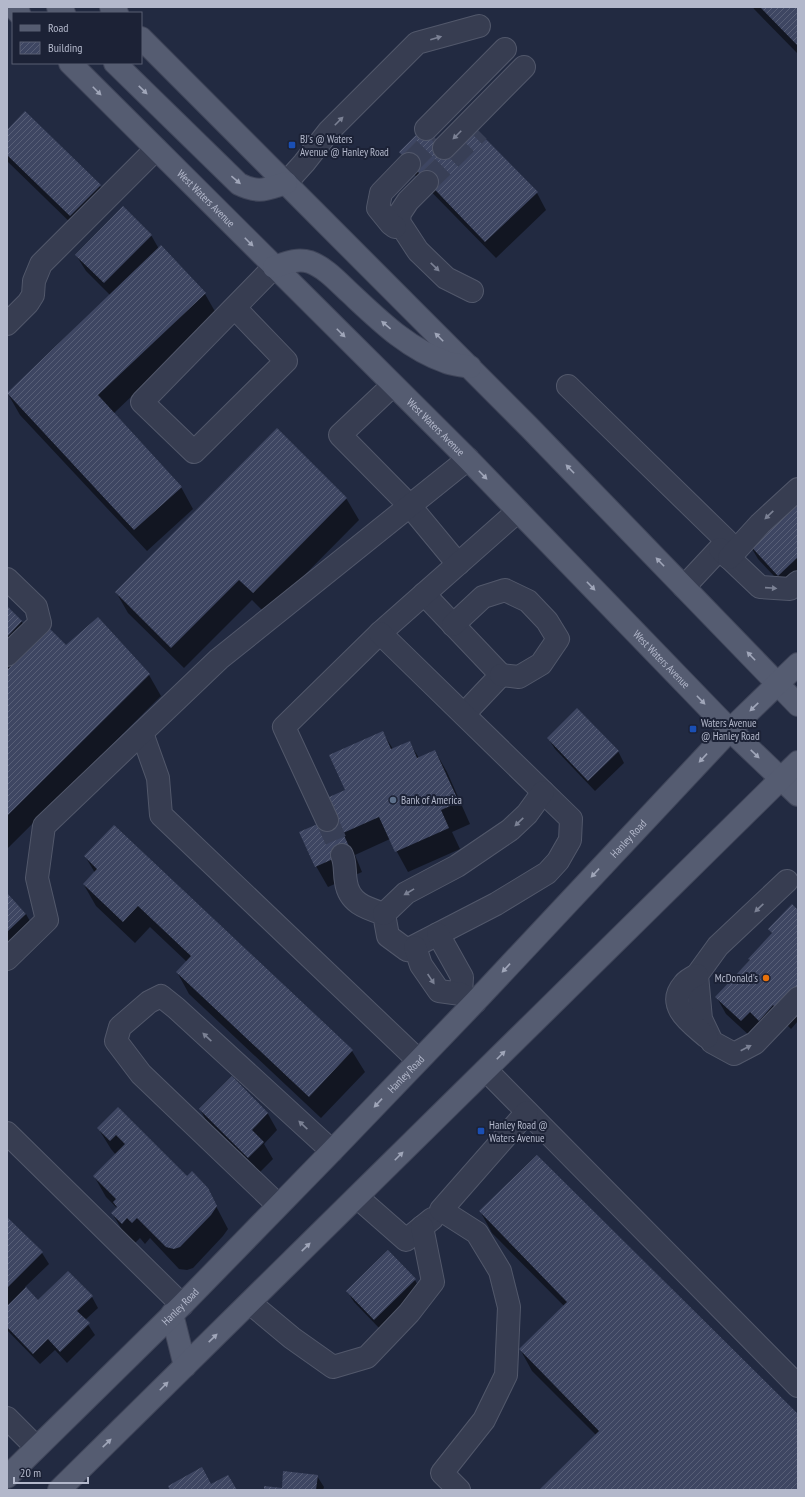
<svg xmlns="http://www.w3.org/2000/svg" width="805" height="1497" font-family="'PT Sans Narrow',sans-serif">
<defs>
<pattern id="building-hatch" width="6" height="6" patternUnits="userSpaceOnUse"><rect width="6" height="6" fill="#3e4662"/><path d="M-1 1l2-2M0 6l6-6M5 7l2-2" fill="none" stroke="#585f77"/></pattern>
</defs>
<rect width="100%" height="100%" fill="#222a41"/>
<!-- shadow -->
<g fill="#0007">
<polygon points="753,7 798,7 798,54 754,9"/>
<polygon points="475,129 537,193 546,210 496,258 409,169 400,152 449,154"/>
<polygon points="7,131 100,186 109,202 80,232 7,161"/>
<polygon points="151,235 159,249 205,294 217,315 113,414 181,487 193,509 147,551 20,415 8,394 110,295 86,271 76,255"/>
<polygon points="346,498 359,520 266,614 252,600 184,668 128,613 116,592"/>
<polygon points="798,501 798,583 789,592 758,559 748,542"/>
<polygon points="7,607 22,622 34,644 66,647 149,675 161,696 7,849"/>
<polygon points="383,733 393,749 409,742 419,758 435,751 447,772 470,824 452,832 460,849 408,872 390,839 355,855 362,872 328,887 316,866 347,791"/>
<polygon points="548,738 618,751 624,763 595,791 555,749"/>
<polygon points="85,856 352,1051 365,1072 321,1118 189,994 177,972 187,962 150,927 135,943 96,906 84,885 95,873"/>
<polygon points="7,894 26,914 38,936 7,965"/>
<polygon points="798,911 798,1021 791,1029 783,1021 751,1037 726,1014 717,998 750,961 749,959 772,934 770,929"/>
<polygon points="232,1078 268,1114 277,1130 264,1144 273,1159 258,1174 209,1126 200,1109"/>
<polygon points="118,1108 187,1178 207,1189 228,1229 223,1236 193,1268 187,1270 179,1269 150,1238 145,1244 140,1238 134,1244 125,1235 112,1213 117,1208 106,1197 94,1176 116,1155 111,1149 98,1128"/>
<polygon points="480,1211 798,1415 798,1490 541,1490 596,1435 532,1371 520,1349 564,1306 492,1233"/>
<polygon points="7,1218 42,1253 49,1264 25,1287 38,1301 92,1297 98,1308 85,1320 95,1335 67,1363 55,1350 40,1364 7,1330 7,1307 9,1306 7,1304"/>
<polygon points="415,1280 421,1291 381,1330 354,1302 347,1291"/>
<polygon points="317,1476 324,1487 323,1490 265,1490 283,1489"/>
</g>
<!-- building -->
<g fill="url(#building-hatch)">
<polygon points="760,7 798,7 798,46"/>
<polygon points="25,111 101,185 70,216 7,155 7,130"/>
<polygon points="424,127 449,153 475,128 538,192 485,242 399,152"/>
<polygon points="123,206 152,235 104,283 75,255"/>
<polygon points="161,245 206,293 98,395 182,487 134,530 7,393"/>
<polygon points="277,428 347,498 253,593 239,580 171,648 115,592"/>
<polygon points="798,499 798,557 778,576 747,542"/>
<polygon points="7,606 22,621 7,637"/>
<polygon points="98,617 150,674 7,816 7,670 49,628 66,645"/>
<polygon points="577,708 619,751 588,781 547,738"/>
<polygon points="383,731 391,749 410,741 417,758 435,750 459,802 441,810 449,828 395,852 379,817 343,833 351,851 315,867 299,832 327,820 327,798 345,790 329,755"/>
<polygon points="114,825 353,1050 309,1097 176,972 191,956 138,906 123,922 83,884 97,869 84,856"/>
<polygon points="7,893 26,914 7,932"/>
<polygon points="792,904 798,910 798,995 781,1013 773,1005 759,1021 750,1012 741,1021 715,997 750,960 748,959 772,933 768,929"/>
<polygon points="232,1076 268,1113 252,1130 264,1142 248,1158 199,1109"/>
<polygon points="118,1107 187,1176 192,1171 208,1188 217,1206 211,1215 180,1247 174,1249 166,1247 137,1218 132,1223 127,1218 122,1224 111,1213 117,1207 113,1202 116,1199 93,1176 125,1144 116,1135 110,1141 97,1128"/>
<polygon points="537,1155 798,1414 798,1490 539,1490 599,1431 519,1349 567,1302 479,1211"/>
<polygon points="7,1217 43,1252 7,1288"/>
<polygon points="388,1250 416,1279 374,1320 346,1291"/>
<polygon points="68,1271 93,1296 77,1311 90,1323 60,1352 48,1339 33,1354 7,1327 7,1306 26,1287 38,1300"/>
<polygon points="202,1467 211,1484 228,1475 237,1490 170,1490 168,1486"/>
<polygon points="283,1471 318,1475 316,1490 264,1490 264,1486 282,1488"/>
</g>
<g fill="none" stroke-linecap="round" stroke-linejoin="round">
<!-- minor-tunnel -->
<g stroke="#383f56" stroke-width="22" stroke-dasharray="22 11" stroke-linecap="butt">
<polyline points="409,164 435,138"/>
<polyline points="427,182 479,131"/>
<polyline points="327,820 342,855"/>
</g>
<!-- minor casing -->
<g stroke="#52586b" stroke-width="24">
<g id="minor">
<polyline points="426,129 505,49"/>
<polyline points="444,148 524,67"/>
<polyline points="427,182 408,201 400,213 399,222 418,251 446,278 472,291"/>
<polyline points="286,183 304,163 329,131 417,43 479,26"/>
<polyline points="395,227 391,224 378,208 381,193 409,164"/>
<polyline points="235,308 286,361 194,452 142,402 274,267"/>
<polyline points="7,324 28,303 33,295 34,281 41,264 156,149"/>
<polyline points="393,385 340,435 410,506 458,564"/>
<polyline points="568,386 727,541 684,587"/>
<polyline points="720,549 760,587 790,589 798,582"/>
<polyline points="729,558 760,524 798,489"/>
<polyline points="7,579 36,607 40,623 7,655"/>
<polyline points="424,594 501,675 464,714"/>
<polyline points="453,625 483,597 505,590 528,601 547,621 558,639 541,664 519,677 501,675"/>
<polyline points="142,733 158,778 161,815 418,1060"/>
<polyline points="327,820 284,727 380,633 518,511"/>
<path d="M342,855C346,864 344,872 346,882C349,903 366,908 384,914L388,936L407,950L496,904L547,873L558,861L570,840L571,819L380,633"/>
<polyline points="787,881 718,946 697,975 701,1019 712,1042 734,1054 755,1043 798,998"/>
<polyline points="384,914 406,893 457,866 510,830 527,814 543,792"/>
<polyline points="438,934 462,977 461,994"/>
<polyline points="415,947 421,965 439,991 461,994 475,1002"/>
<polyline points="7,959 47,920 37,878 44,826 219,659 468,459"/>
<path d="M697,975C693,977 687,980 684,984C665,1006 691,1023 707,1037"/>
<polyline points="486,1070 798,1386"/>
<polyline points="7,1133 182,1305"/>
<polyline points="357,1197 406,1240 432,1219"/>
<polyline points="278,1205 141,1074 116,1041 120,1027 149,1002 161,996 176,1008 332,1151"/>
<polyline points="250,1303 292,1338 333,1367 367,1357 409,1313 433,1282 422,1227"/>
<polyline points="7,1418 36,1447"/>
<polyline points="459,1490 442,1473 484,1420 506,1375 509,1307 500,1271 477,1233 441,1210 527,1112"/>
</g>
</g>
<!-- major casing -->
<g stroke="#40465a" stroke-width="24">
<g id="major">
<polyline points="13,7 19,13"/>
<polyline points="58,7 64,13"/>
<polyline points="111,7 117,13"/>
<polyline points="141,38 529,427 798,705"/>
<path id="s1" d="M70,63L468,459L730,730L798,795"/>
<path d="M115,63L239,184C259,194 266,189 286,183"/>
<path d="M274,267C286,263 297,258 310,262C326,268 338,282 350,293C379,320 408,349 446,362C453,365 462,365 470,367"/>
<polyline points="172,1314 185,1366"/>
<path id="s2" d="M7,1477L182,1305L332,1151L475,1002L730,730L798,664"/>
<polyline points="59,1490 798,762"/>
</g>
</g>
<!-- minor -->
<use href="#minor" stroke="#373d51" stroke-width="22"/>
<!-- major -->
<use href="#major" stroke="#555c71" stroke-width="22"/>
</g>
<!-- one-way arrows -->
<defs><path id="oneway-solid" d="M-6-.8H1V-3.2L6.5 0L1 3.2V.8H-6Z"/></defs>
<g fill="#7b8194">
<use href="#oneway-solid" transform="translate(436 38) rotate(-16)"/>
<use href="#oneway-solid" transform="translate(339 121) rotate(-45)"/>
<use href="#oneway-solid" transform="translate(457 135) rotate(135)"/>
<use href="#oneway-solid" transform="translate(435 267) rotate(44)"/>
<use href="#oneway-solid" transform="translate(769 515) rotate(136)"/>
<use href="#oneway-solid" transform="translate(771 588) rotate(4)"/>
<use href="#oneway-solid" transform="translate(519 822) rotate(136)"/>
<use href="#oneway-solid" transform="translate(409 892) rotate(149)"/>
<use href="#oneway-solid" transform="translate(759 908) rotate(137)"/>
<use href="#oneway-solid" transform="translate(431 979) rotate(56)"/>
<use href="#oneway-solid" transform="translate(207 1037) rotate(-137)"/>
<use href="#oneway-solid" transform="translate(746 1048) rotate(-27)"/>
<use href="#oneway-solid" transform="translate(303 1125) rotate(-137)"/>
</g>
<g fill="#a0a6b9">
<use href="#oneway-solid" transform="translate(143 90) rotate(44)"/>
<use href="#oneway-solid" transform="translate(97 91) rotate(45)"/>
<use href="#oneway-solid" transform="translate(236 180) rotate(40)"/>
<use href="#oneway-solid" transform="translate(249 242) rotate(45)"/>
<use href="#oneway-solid" transform="translate(386 325) rotate(-140)"/>
<use href="#oneway-solid" transform="translate(341 333) rotate(45)"/>
<use href="#oneway-solid" transform="translate(439 337) rotate(-135)"/>
<use href="#oneway-solid" transform="translate(570 469) rotate(-134)"/>
<use href="#oneway-solid" transform="translate(483 475) rotate(46)"/>
<use href="#oneway-solid" transform="translate(660 562) rotate(-134)"/>
<use href="#oneway-solid" transform="translate(591 586) rotate(46)"/>
<use href="#oneway-solid" transform="translate(751 656) rotate(-134)"/>
<use href="#oneway-solid" transform="translate(701 700) rotate(46)"/>
<use href="#oneway-solid" transform="translate(754 707) rotate(136)"/>
<use href="#oneway-solid" transform="translate(755 754) rotate(44)"/>
<use href="#oneway-solid" transform="translate(703 758) rotate(133)"/>
<use href="#oneway-solid" transform="translate(595 873) rotate(133)"/>
<use href="#oneway-solid" transform="translate(506 968) rotate(133)"/>
<use href="#oneway-solid" transform="translate(501 1055) rotate(-45)"/>
<use href="#oneway-solid" transform="translate(378 1103) rotate(133)"/>
<use href="#oneway-solid" transform="translate(399 1156) rotate(-45)"/>
<use href="#oneway-solid" transform="translate(306 1247) rotate(-44)"/>
<use href="#oneway-solid" transform="translate(213 1338) rotate(-44)"/>
<use href="#oneway-solid" transform="translate(164 1386) rotate(-45)"/>
<use href="#oneway-solid" transform="translate(107 1443) rotate(-44)"/>
</g>
<!-- markers -->
<g fill="#1a4fb4" stroke="#1c2236" stroke-width="1.5">
<rect x="288" y="141" width="8" height="8" rx="2"/>
<rect x="689" y="725" width="8" height="8" rx="2"/>
<rect x="477" y="1127" width="8" height="8" rx="2"/>
</g>
<circle fill="#5c6f8a" stroke="#1c2236" stroke-width="1.5" cx="393" cy="800" r="4"/>
<circle fill="#e8710a" stroke="#1c2236" stroke-width="1.5" cx="766" cy="978" r="4"/>
<g text-anchor="middle" dominant-baseline="central" stroke-width="4" stroke-linejoin="round" paint-order="stroke">
<!-- poi labels -->
<g font-size="11" fill="#b3b8cb" stroke="#1c2236" text-anchor="start">
<text x="300" y="139">BJ's @ Waters<tspan x="300" dy="13">Avenue @ Hanley Road</tspan></text>
<text x="701" y="723">Waters Avenue<tspan x="701" dy="13">@ Hanley Road</tspan></text>
<text x="401" y="800">Bank of America</text>
<text x="758" y="978" text-anchor="end">McDonald's</text>
<text x="489" y="1125">Hanley Road @<tspan x="489" dy="13">Waters Avenue</tspan></text>
</g>
<!-- street labels -->
<g font-size="11" fill="#b3b8cb" stroke="#1c2236">
<text stroke="none"><textPath href="#s1" startOffset="192">West Waters Avenue</textPath></text>
<text stroke="none"><textPath href="#s1" startOffset="516">West Waters Avenue</textPath></text>
<text stroke="none"><textPath href="#s1" startOffset="840">West Waters Avenue</textPath></text>
<text stroke="none"><textPath href="#s2" startOffset="891">Hanley Road</textPath></text>
<text stroke="none"><textPath href="#s2" startOffset="567">Hanley Road</textPath></text>
<text stroke="none"><textPath href="#s2" startOffset="243">Hanley Road</textPath></text>
</g>
</g>
<!-- border -->
<rect width="805" height="1497" fill="none" stroke="#b3b8cb" stroke-width="16"/>
<!-- legend -->
<rect x="12" y="12" width="130" height="52" fill="#1c2236" stroke="#585e72"/>
<rect x="20" y="25" width="20" height="6" fill="#555c71" stroke="#585e72"/>
<text x="48" y="32" font-size="12" fill="#b3b8cb">Road</text>
<rect x="20" y="42" width="20" height="12" fill="url(#building-hatch)" stroke="#585e72"/>
<text x="48" y="52" font-size="12" fill="#b3b8cb">Building</text>
<!-- scale -->
<path d="M14 1477v6h74v-6" fill="none" stroke="#b3b8cb" stroke-width="2"/>
<text x="20" y="1477" font-size="12" fill="#b3b8cb" stroke="#1c2236" stroke-width="3" paint-order="stroke">20 m</text>
</svg>
